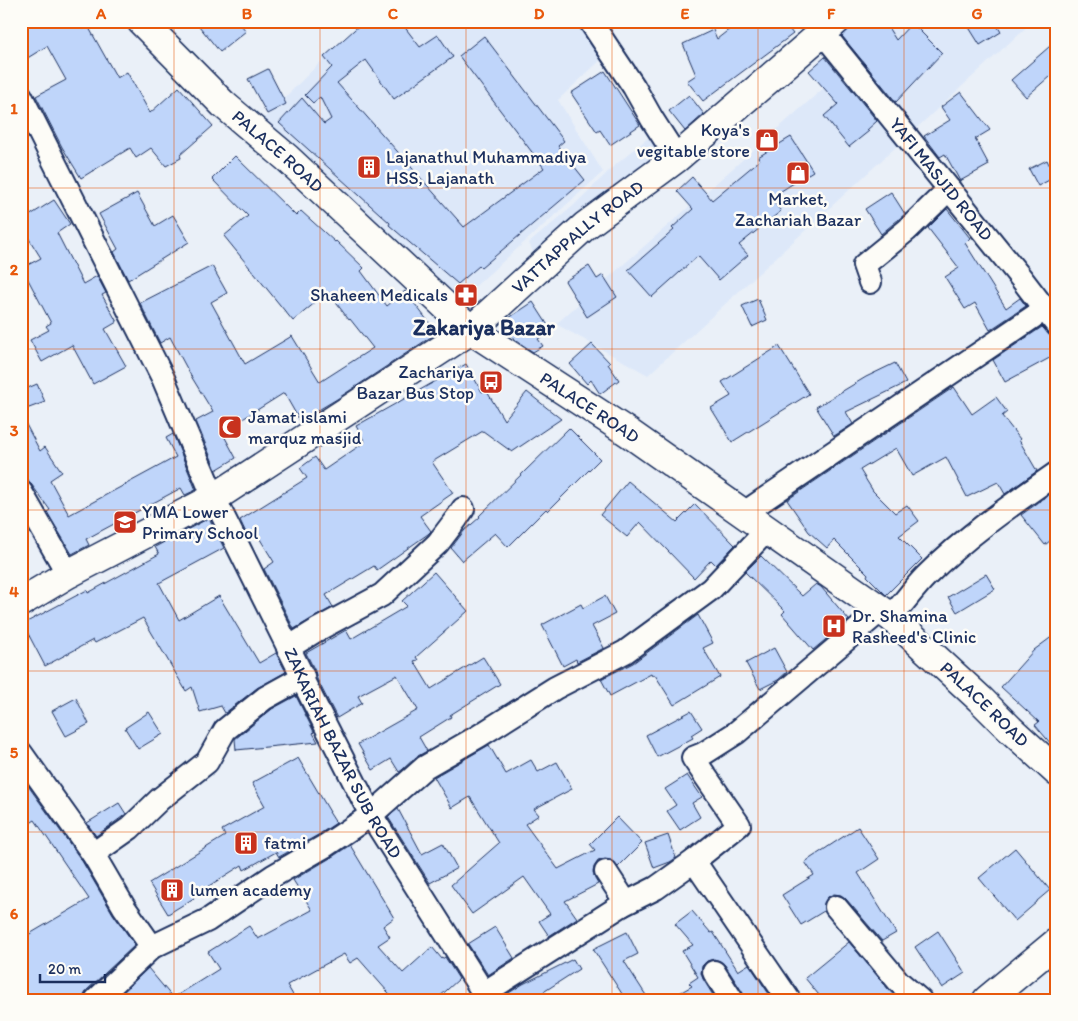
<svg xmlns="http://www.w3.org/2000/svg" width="1078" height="1021" font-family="Itim,sans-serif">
<rect width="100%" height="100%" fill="#eaf0f8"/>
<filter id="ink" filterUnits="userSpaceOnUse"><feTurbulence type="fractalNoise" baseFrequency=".02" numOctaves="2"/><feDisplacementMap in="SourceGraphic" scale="10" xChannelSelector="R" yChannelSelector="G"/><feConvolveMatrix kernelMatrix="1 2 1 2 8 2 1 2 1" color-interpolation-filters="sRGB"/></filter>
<g filter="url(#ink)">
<!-- built -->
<g fill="#dde8f9">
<polygon points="362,21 582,21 605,56 558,100 603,172 461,299 263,119"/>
<polygon points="900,21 1033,21 648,375 556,324"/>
<polygon points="648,138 666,158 536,258 529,243 572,207 613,167"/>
</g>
<!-- building -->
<g fill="#bfd5fa" stroke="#1b2f5e">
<polygon points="21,21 77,21 82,29 88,26 117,78 127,72 150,113 179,87 213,126 180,155 181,158 166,166 151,148 136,158 130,148 81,178 62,147 36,96 66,80 47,46 21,62"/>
<polygon points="195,21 238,21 246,31 220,52"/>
<polygon points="364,21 400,21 420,47 438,35 453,57 394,99 366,60 337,83 464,227 544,168 459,56 484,36 564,141 558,146 585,180 481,268 479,266 458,284 389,225 390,223 279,123 302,98 324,124 331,119 320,97 313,103 305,95 332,67 324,57"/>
<polygon points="740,21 783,21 793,34 703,101 687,81 696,75 683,44 713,30 717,39"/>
<polygon points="860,21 884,21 896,40 912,23 942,53 896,102 842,36 849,29"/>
<polygon points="965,21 994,21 1001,32 980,45"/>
<polygon points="1057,40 1057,70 1026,97 1011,80"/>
<polygon points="825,57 877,121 867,130 869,131 849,147 824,116 838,104 809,71"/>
<polygon points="268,69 286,104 267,114 248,79"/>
<polygon points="605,71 640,125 610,145 600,130 597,132 571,93"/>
<polygon points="961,92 990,130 975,139 989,165 960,181 945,154 940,157 924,136 950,120 941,107"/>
<polygon points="689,95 704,114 685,131 669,111"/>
<polygon points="791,137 813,171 770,198 781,211 739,245 748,255 719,280 698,256 652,297 628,270 674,230 672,228 693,209 677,191 692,177 712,200 760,160 758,157"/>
<polygon points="235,156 296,216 301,211 335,242 336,241 364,268 361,271 387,306 405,291 437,333 337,399 300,421 284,393 222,432 236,458 216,470 196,421 213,412 191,376 170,337 160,343 140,303 212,266 227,293 211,302 245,364 292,336 320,382 373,348 350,319 349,320 328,292 293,321 224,236 248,216 212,179"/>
<polygon points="1047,160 1055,177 1038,186 1029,169"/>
<polygon points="891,192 905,214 881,234 865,209"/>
<polygon points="137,193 155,226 173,215 189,242 128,280 114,252 118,249 99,214"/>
<polygon points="54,200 70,224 57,233 83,284 97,276 106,293 102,295 117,322 105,329 126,366 93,384 72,345 42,362 30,340 49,330 46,326 51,323 22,268 41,258 21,226 21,221"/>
<polygon points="947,209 970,238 965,243 1006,308 1020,298 1026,306 990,330 975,303 965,309 945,277 959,268 928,228"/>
<polygon points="589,266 597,279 603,275 617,297 587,317 565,281"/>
<polygon points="758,299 767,320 752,327 742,306"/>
<polygon points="533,302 551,330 538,339 543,346 533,352 514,339 503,322"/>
<polygon points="1042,327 1052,337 1057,338 1057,354 1005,382 993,360"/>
<polygon points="592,344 610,363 608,364 619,380 600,394 591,380 587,384 570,364"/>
<polygon points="779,346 809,394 732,442 711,408 731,396 722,382"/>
<polygon points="895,363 906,383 846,412 853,424 834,436 816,407 866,377"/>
<polygon points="466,364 482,392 486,390 504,420 527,392 561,419 512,452 483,431 432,462 453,493 420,516 431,531 428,534 377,570 374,566 326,595 333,607 294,629 264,569 274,562 255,531 247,535 240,520 307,478 300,468 315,457 324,470 365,442 356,426"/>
<polygon points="37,384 45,402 21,411 21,391"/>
<polygon points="954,387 972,414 996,397 1007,412 1002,416 1020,439 1019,440 1037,471 1005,494 998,482 967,497 946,457 912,476 896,448 860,470 873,491 895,513 907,505 919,521 899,536 922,559 886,595 867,576 868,574 834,540 827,548 809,532 787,500"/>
<polygon points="21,415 40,451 45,447 62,472 50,480 69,515 176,457 166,438 173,434 196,490 185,495 181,488 86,539 89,545 72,554 47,512 50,510 21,470"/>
<polygon points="569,428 600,459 548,511 546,509 508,547 495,533 462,561 451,548 464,531 480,517 479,516"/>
<polygon points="628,481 677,522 695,504 735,545 716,565 711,560 694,578 640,522 627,537 600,515"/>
<polygon points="1057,489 1057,535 1045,545 1021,515"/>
<polygon points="209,518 224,548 159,583 179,620 219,596 259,663 276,653 286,672 257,688 225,713 221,706 200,712 192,687 186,691 143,618 95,643 93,640 45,666 23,624 87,590 88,593 159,554 155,547"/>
<polygon points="761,556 802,596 816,584 821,587 849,620 813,650 782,614 785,611 745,572"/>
<polygon points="434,572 468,611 416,657 418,660 414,661 431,689 483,657 500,684 450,715 451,717 419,737 427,751 416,757 402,770 399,772 391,759 373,770 358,744 418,710 397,675 358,696 362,703 337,718 317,679 315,671 306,653 346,630 351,639 407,606 402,601"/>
<polygon points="986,574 995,589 957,612 948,597"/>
<polygon points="605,596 615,614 592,626 604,648 577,662 576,659 563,666 542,625 581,604 583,608"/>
<polygon points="698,615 713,643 703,648 720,677 674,705 655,675 652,676 651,674 610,696 601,679 633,663"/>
<polygon points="1057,633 1057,751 1035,725 1039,722 1001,687 1034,650"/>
<polygon points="774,648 787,672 778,680 760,689 746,663"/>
<polygon points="296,696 314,732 313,733 318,742 236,750 235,739 272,709"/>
<polygon points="76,698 89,724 66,736 52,711"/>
<polygon points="691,711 702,728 691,735 693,738 657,757 646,735"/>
<polygon points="149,712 163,734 138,749 125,728"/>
<polygon points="489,745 506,774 531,760 538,772 557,762 572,789 534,809 539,815 525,824 558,869 595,850 590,844 617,817 642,843 618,867 611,860 605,859 598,861 594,867 593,872 595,879 598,884 565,901 577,918 549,936 539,921 550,914 524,877 472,914 451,885 499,843 470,797 452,808 434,777"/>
<polygon points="298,758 330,812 329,812 336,823 318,835 279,857 276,852 244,870 242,865 193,896 194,898 168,914 149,883 225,836 222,830 265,806 252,783"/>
<polygon points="687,775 702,797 692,803 700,817 680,830 667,811 676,805 665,789"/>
<polygon points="21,776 82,861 113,914 135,945 87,990 84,996 83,1000 21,1000 21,939 89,899 35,820 21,829"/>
<polygon points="119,803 126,814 96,836 87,823"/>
<polygon points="398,809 422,854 443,843 457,868 430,883 388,817"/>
<polygon points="858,827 879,859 858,873 896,933 882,941 846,899 841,895 834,894 828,897 824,903 824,911 801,925 782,895 814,875 805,862"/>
<polygon points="668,835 676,858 670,862 654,868 645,843"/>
<polygon points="350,845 394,918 383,926 390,937 378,945 403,973 432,947 442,959 445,957 459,979 436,1000 395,1000 358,958 350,963 344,954 287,985 296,1000 115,1000 148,968 173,998 219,969 208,952 249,926 258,939 312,910 293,880 332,857"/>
<polygon points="1015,848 1050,890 1037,901 1037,902 1015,921 979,878"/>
<polygon points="692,911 711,933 713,932 738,971 749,964 773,1000 745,1000 743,993 725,965 720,961 714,959 707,961 702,966 701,973 703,979 716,1000 667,1000 692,986 689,983 698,977 682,951 693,945 675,924"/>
<polygon points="495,927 514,958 488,975 468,944"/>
<polygon points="938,931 965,973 942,988 915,947"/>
<polygon points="627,932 638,954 624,961 649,1000 626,1000 593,949"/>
<polygon points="849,942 889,990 898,1000 823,1000 805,978"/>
<polygon points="573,959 579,969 531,1000 501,1000 501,998 523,984"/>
</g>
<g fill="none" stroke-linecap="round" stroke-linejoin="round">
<!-- minor casing -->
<g stroke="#1b2f5e" stroke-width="26">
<g id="minor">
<polyline points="590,21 634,87 652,119 677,158"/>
<path id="s1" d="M823,33L1021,278L1057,325"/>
<path id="s2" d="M21,96L163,378L214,498L303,677L304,683L371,815L488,1000"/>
<polyline points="870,282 864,265 907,230 949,189"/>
<polyline points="21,492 68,574"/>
<polyline points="744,513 1045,309"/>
<path d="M891,617C903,604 914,588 926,576C966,536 1011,505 1057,473"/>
<polyline points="288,648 317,630 382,595 438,543 457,518 463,509"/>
<polyline points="21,753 93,854 124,907 152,947"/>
<polyline points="93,854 130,828 160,799 207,762 225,730 265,698 303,677"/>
<polyline points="622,905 656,888 694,861"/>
<polyline points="836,907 899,982 920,1000"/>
<polyline points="714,972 732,1000"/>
<polyline points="484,993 622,905 623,898 606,872"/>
<polyline points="96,1000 152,947 208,920 273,876 325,846 371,815 425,767 479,736 555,688 625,652 711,589 767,530"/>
<polyline points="789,1000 694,861 739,825 693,758 703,754 736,733 881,610"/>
</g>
</g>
<!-- secondary casing -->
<g stroke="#1b2f5e" stroke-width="31">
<g id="secondary">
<path id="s3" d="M141,21L223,104L287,158L471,330L629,433L891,617L980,699L1010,729L1057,772"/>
<path id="s4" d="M21,602L68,574L214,498L471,330L585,226L677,158L836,21"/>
<polyline points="987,1000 1057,942"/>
</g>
</g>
<!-- minor -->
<use href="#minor" stroke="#fdfcf7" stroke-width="22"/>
<!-- secondary -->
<use href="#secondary" stroke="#fdfcf7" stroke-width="28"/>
</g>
</g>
<!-- grid -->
<path fill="none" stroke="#e8590c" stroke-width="1" stroke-opacity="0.55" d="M174,21V1000M320,21V1000M466,21V1000M612,21V1000M758,21V1000M904,21V1000M21,188H1057M21,349H1057M21,510H1057M21,671H1057M21,832H1057"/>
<!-- icons -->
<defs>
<g id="shop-square" transform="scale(1.25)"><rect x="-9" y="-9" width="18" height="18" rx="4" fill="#c8321e" stroke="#fdfcf7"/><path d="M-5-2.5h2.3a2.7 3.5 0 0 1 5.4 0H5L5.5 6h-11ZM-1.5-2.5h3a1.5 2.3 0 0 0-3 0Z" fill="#fff"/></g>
<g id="building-square" transform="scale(1.25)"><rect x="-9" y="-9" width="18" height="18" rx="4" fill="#c8321e" stroke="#fdfcf7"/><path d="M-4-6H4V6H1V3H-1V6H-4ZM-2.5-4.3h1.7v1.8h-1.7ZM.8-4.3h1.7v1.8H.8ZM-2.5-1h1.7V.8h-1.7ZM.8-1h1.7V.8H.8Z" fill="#fff"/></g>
<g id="pharmacy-square" transform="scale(1.25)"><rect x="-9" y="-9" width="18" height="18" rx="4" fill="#c8321e" stroke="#fdfcf7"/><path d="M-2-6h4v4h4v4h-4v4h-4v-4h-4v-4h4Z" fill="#fff"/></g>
<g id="bus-square" transform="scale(1.25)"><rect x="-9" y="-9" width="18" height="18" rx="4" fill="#c8321e" stroke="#fdfcf7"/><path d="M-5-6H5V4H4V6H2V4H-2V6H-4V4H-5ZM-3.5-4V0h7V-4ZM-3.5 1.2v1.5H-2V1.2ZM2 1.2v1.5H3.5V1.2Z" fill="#fff"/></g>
<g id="mosque-square" transform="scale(1.25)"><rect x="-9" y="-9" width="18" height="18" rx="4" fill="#c8321e" stroke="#fdfcf7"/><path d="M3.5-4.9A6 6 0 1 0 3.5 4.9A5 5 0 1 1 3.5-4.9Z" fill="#fff"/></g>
<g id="school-square" transform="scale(1.25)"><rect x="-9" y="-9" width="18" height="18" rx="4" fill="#c8321e" stroke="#fdfcf7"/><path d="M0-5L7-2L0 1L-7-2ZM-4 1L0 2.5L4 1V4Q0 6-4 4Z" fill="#fff"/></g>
<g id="hospital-square" transform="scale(1.25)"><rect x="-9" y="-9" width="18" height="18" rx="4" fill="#c8321e" stroke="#fdfcf7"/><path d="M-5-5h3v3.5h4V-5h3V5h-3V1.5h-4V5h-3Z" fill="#fff"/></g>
</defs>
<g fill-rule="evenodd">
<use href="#shop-square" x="767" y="140"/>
<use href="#building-square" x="369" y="167"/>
<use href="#shop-square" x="798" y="173"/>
<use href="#pharmacy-square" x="466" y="295"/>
<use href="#bus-square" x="491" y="382"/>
<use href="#mosque-square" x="230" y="427"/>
<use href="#school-square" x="125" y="522"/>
<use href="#hospital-square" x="834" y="626"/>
<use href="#building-square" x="246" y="843"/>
<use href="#building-square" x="172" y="890"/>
</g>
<g text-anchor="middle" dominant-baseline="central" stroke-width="5" stroke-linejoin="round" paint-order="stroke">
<!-- poi labels -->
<g font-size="18" fill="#1b2f5e" stroke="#fdfcf7" text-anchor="start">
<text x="750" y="130" text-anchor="end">Koya's<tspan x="750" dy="21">vegitable store</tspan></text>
<text x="386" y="157">Lajanathul Muhammadiya<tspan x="386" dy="21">HSS, Lajanath</tspan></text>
<text x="798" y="199" text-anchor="middle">Market,<tspan x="798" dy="21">Zachariah Bazar</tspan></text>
<text x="448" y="295" text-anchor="end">Shaheen Medicals</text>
<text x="474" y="372" text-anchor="end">Zachariya<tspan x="474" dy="21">Bazar Bus Stop</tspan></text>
<text x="248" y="417">Jamat islami<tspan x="248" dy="21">marquz masjid</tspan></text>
<text x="142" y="512">YMA Lower<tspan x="142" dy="21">Primary School</tspan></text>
<text x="852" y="616">Dr. Shamina<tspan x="852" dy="21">Rasheed's Clinic</tspan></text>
<text x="264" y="843">fatmi</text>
<text x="190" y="890">lumen academy</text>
</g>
<!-- street labels -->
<g font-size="18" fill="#1b2f5e" stroke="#fdfcf7">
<text stroke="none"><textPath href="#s3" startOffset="189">PALACE ROAD</textPath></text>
<text stroke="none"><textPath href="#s1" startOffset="188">YAFI MASJID ROAD</textPath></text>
<text stroke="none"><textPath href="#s4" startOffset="668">VATTAPPALLY ROAD</textPath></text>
<text stroke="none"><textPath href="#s3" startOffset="594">PALACE ROAD</textPath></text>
<text stroke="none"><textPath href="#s3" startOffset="1089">PALACE ROAD</textPath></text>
<text stroke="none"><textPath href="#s2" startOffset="732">ZAKARIAH BAZAR SUB ROAD</textPath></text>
</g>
<!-- district labels -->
<g font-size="22" font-weight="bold" fill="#1b2f5e" stroke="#fdfcf7">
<text x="484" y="327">Zakariya Bazar</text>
</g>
</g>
<!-- margin -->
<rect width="1078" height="1021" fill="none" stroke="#fdfcf7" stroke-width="55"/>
<!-- scale -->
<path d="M40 974v8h65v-8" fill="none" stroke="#1b2f5e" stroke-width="2.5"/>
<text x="48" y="974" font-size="15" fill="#1b2f5e" stroke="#fdfcf7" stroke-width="4" paint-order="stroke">20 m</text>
<rect x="28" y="28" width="1022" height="966" fill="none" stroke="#e8590c" stroke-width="2"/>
<g font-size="16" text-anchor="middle" font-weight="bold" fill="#e8590c">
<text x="101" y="19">A</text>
<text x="247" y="19">B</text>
<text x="393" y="19">C</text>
<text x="539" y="19">D</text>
<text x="685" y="19">E</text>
<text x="831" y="19">F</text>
<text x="977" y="19">G</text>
<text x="14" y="114">1</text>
<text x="14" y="275">2</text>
<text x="14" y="436">3</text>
<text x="14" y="597">4</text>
<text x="14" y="758">5</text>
<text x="14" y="919">6</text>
</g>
</svg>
